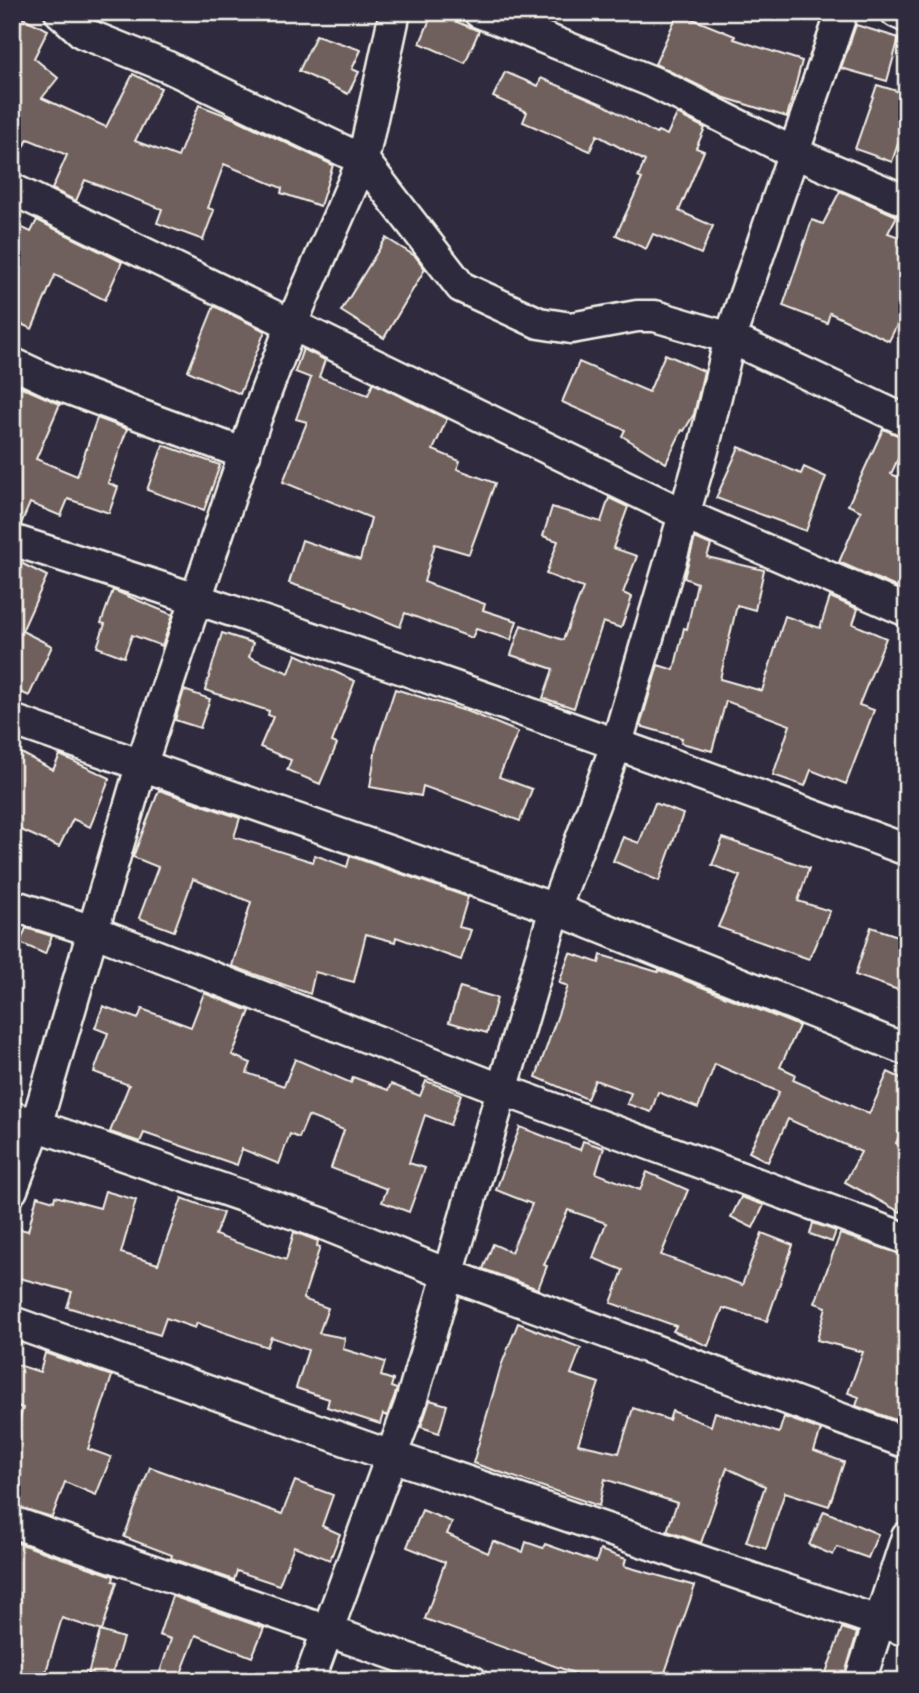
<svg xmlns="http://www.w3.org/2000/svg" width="919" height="1693" font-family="Caveat,sans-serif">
<rect width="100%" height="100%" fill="#2f2a3d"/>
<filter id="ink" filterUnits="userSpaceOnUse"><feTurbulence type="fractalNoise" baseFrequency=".0143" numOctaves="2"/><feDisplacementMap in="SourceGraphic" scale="14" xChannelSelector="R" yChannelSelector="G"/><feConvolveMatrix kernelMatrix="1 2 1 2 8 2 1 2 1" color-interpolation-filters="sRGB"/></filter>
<g filter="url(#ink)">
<!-- building -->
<g fill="#70605d" stroke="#f4f1e8" stroke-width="2">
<polygon points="433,12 479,31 465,63 420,43"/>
<polygon points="678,13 735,36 734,39 802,61 787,117 722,97 655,64"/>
<polygon points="21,17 48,30 34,58 58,78 42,98 106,127 133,74 161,88 135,141 178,157 199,105 238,120 333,165 320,206 281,193 282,188 224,164 208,208 214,210 203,240 157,223 162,209 85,180 76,201 52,189 67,155 28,139 12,171 12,34"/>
<polygon points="856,25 899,38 887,81 841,68"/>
<polygon points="316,35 361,50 352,69 359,72 348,94 299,71"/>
<polygon points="505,72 538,86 541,78 602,104 656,134 658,131 667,135 677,114 705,128 696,148 704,151 679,211 713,226 701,254 653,234 646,249 616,235 642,179 638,177 645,161 597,135 590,151 523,122 527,112 493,97"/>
<polygon points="877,85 907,94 907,116 892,162 855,149"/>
<polygon points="840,191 897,216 888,233 907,240 907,295 898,318 900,319 889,341 830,313 827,323 783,306 812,220 823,224"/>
<polygon points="37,220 122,262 105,300 55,275 32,329 12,320 12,223 31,232"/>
<polygon points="386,238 415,256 425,269 384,338 341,311"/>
<polygon points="214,306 265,331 240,394 188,371"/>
<polygon points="303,349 325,360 319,377 368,395 373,383 447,419 433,450 460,461 457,469 495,483 469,554 435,544 424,582 485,604 483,610 517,621 511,640 476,629 472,638 405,613 400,627 346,604 347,602 289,583 302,540 360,560 371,518 283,482 307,422 296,419 311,378 295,372"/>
<polygon points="665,354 704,371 694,414 684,431 682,430 666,463 622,436 625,430 562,402 579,362 649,392"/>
<polygon points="12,383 60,404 36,459 77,476 97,418 127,429 108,483 118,487 109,513 68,499 61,516 30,503 21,524 12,523"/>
<polygon points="883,429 907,439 891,474 907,481 907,592 839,562 861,511 848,505"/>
<polygon points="163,445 220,465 204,510 147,490"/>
<polygon points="739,447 801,474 804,467 826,477 806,531 716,498"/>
<polygon points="609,498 628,507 613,548 637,556 623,593 632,597 621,628 603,622 574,708 543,698 553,669 511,655 521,625 563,640 583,588 546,574 558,541 543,536 552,507 601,522"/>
<polygon points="695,538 711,545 707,557 764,570 755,610 737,605 720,679 762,691 785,616 820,628 830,597 858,609 853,624 886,638 859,705 874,710 846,784 811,770 805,786 773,775 790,725 726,701 712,751 681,743 682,738 640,726 658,665 674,670 684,628 687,629 697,583 684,578"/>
<polygon points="21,563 47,576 22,631 52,646 29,696 12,688 12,581"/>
<polygon points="113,590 173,615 162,646 132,635 124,657 97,647 105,624 101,623"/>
<polygon points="222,633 253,643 249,657 289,673 296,654 355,681 332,742 337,744 320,784 287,770 291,760 260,747 273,717 268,715 269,711 205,690"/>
<polygon points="395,689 472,713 518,732 499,777 532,789 520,821 423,786 421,796 370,787 376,747"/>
<polygon points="184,690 210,699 200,728 175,720"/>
<polygon points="12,748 53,770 60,755 110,778 90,827 73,819 59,847 12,826"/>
<polygon points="159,790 240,818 234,837 313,862 315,855 347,867 350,856 468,897 459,927 471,930 461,960 396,937 395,942 366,934 354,982 315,972 310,994 232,966 251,902 193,879 174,931 139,918 158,867 133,857"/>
<polygon points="655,803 683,814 659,881 613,861 623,837 639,843"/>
<polygon points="723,838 809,868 798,901 830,911 809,959 718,927 740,876 712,865"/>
<polygon points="871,927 907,939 907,993 855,975"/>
<polygon points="26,928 52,936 45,954 20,943"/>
<polygon points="570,953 599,963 601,955 658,972 659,970 799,1026 780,1067 795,1074 793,1080 869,1114 888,1072 907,1081 907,1119 896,1143 907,1149 907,1199 900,1212 845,1182 861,1152 788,1119 768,1162 749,1152 779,1092 715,1064 698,1108 658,1092 651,1112 627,1104 631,1093 595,1080 587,1099 536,1077 568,986 559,983"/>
<polygon points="460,987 497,998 487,1033 449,1022"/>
<polygon points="204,993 250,1011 232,1055 251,1063 247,1073 284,1086 295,1059 351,1083 353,1077 388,1090 391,1084 420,1096 426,1081 461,1094 450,1125 425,1115 409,1163 425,1168 409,1212 382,1202 387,1189 331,1168 344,1130 308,1116 299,1138 290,1134 279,1164 242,1149 237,1165 144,1133 140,1142 110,1132 129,1085 94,1072 108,1033 95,1028 103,1006 138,1019 142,1009 191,1027"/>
<polygon points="520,1127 580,1150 583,1141 604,1148 596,1173 640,1190 647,1172 688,1190 661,1255 742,1285 762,1233 793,1245 767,1321 723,1308 708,1346 673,1331 676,1326 611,1303 623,1270 593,1258 606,1223 568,1210 544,1265 547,1266 538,1289 483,1269 493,1244 511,1252 532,1204 496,1190"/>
<polygon points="105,1191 136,1200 121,1253 158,1264 182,1198 223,1213 215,1235 286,1260 294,1232 318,1241 317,1246 320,1247 303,1299 328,1308 319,1333 345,1338 343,1349 385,1362 381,1376 393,1380 391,1387 397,1389 387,1416 383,1414 380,1424 327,1407 329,1399 296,1388 308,1350 271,1337 267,1347 197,1323 195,1328 166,1318 160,1335 67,1307 72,1292 12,1276 12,1227 28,1231 37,1196 54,1201 55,1196 100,1208"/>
<polygon points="741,1197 764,1205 753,1228 731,1217"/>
<polygon points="813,1223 836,1231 832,1242 810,1234"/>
<polygon points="840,1234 907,1256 907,1424 856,1406 859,1397 848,1393 863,1352 817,1340 826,1307 815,1303"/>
<polygon points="518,1323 581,1348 571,1374 599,1383 578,1444 619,1453 633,1408 669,1420 672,1411 711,1426 715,1412 779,1433 784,1417 821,1430 814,1451 844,1462 829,1506 785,1492 766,1549 746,1542 765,1486 727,1468 701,1543 667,1531 677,1503 605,1479 599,1506 473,1463 501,1366"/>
<polygon points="45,1353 112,1376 88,1449 111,1457 96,1495 65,1482 52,1517 12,1505 19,1470 12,1468 12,1444 23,1408 12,1404 12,1363 40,1372"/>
<polygon points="430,1400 447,1405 439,1433 421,1427"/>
<polygon points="150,1467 282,1514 295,1481 333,1495 322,1526 340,1534 330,1560 294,1546 279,1585 237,1571 234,1580 171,1558 172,1555 124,1537"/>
<polygon points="422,1510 452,1522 447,1534 488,1553 493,1541 523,1552 526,1542 543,1548 545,1544 596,1562 600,1550 626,1559 624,1566 695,1586 662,1681 596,1681 425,1619 445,1562 407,1547"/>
<polygon points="824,1511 878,1534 868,1558 837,1547 833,1555 809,1545"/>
<polygon points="12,1541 114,1576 113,1581 117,1582 102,1631 62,1618 45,1675 35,1672 32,1681 12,1681"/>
<polygon points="172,1596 264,1628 252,1657 196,1635 178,1681 159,1675 171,1639 159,1635"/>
<polygon points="842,1628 857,1633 843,1681 823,1681"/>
<polygon points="100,1631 123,1638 110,1681 86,1681"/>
</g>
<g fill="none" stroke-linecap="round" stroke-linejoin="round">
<!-- street casing -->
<g stroke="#f4f1e8" stroke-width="35">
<g id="street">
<polyline points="60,12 83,33 168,67 363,160 461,287 539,323 571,328 637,316 655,316 730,338 907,421"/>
<polyline points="479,12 653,82 792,152 907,201"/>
<polyline points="896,12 907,17"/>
<polyline points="12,189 683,514 907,611"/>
<polyline points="12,363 59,385 245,454"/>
<path d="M12,540C314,634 611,741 907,850"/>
<polyline points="12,720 555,909 907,1050"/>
<polyline points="12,905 93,931 503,1090 907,1239"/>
<polyline points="12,1117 321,1223 447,1274 907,1443"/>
<polyline points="12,1190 36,1126 142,763 255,421 292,323 363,160 395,12"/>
<polyline points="12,1322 391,1456 907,1631"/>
<polyline points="12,1522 472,1681"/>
<polyline points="309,1681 410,1405 555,909 617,743 703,450 730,338 842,12"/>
<polyline points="860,1681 907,1537"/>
</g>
</g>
<!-- street -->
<use href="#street" stroke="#2f2a3d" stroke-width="30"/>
</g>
</g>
<!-- margin -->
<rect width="919" height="1693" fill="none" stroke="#2f2a3d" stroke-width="42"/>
<rect x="21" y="21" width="877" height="1651" fill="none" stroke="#f4f1e8" stroke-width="2.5" filter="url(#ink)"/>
</svg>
